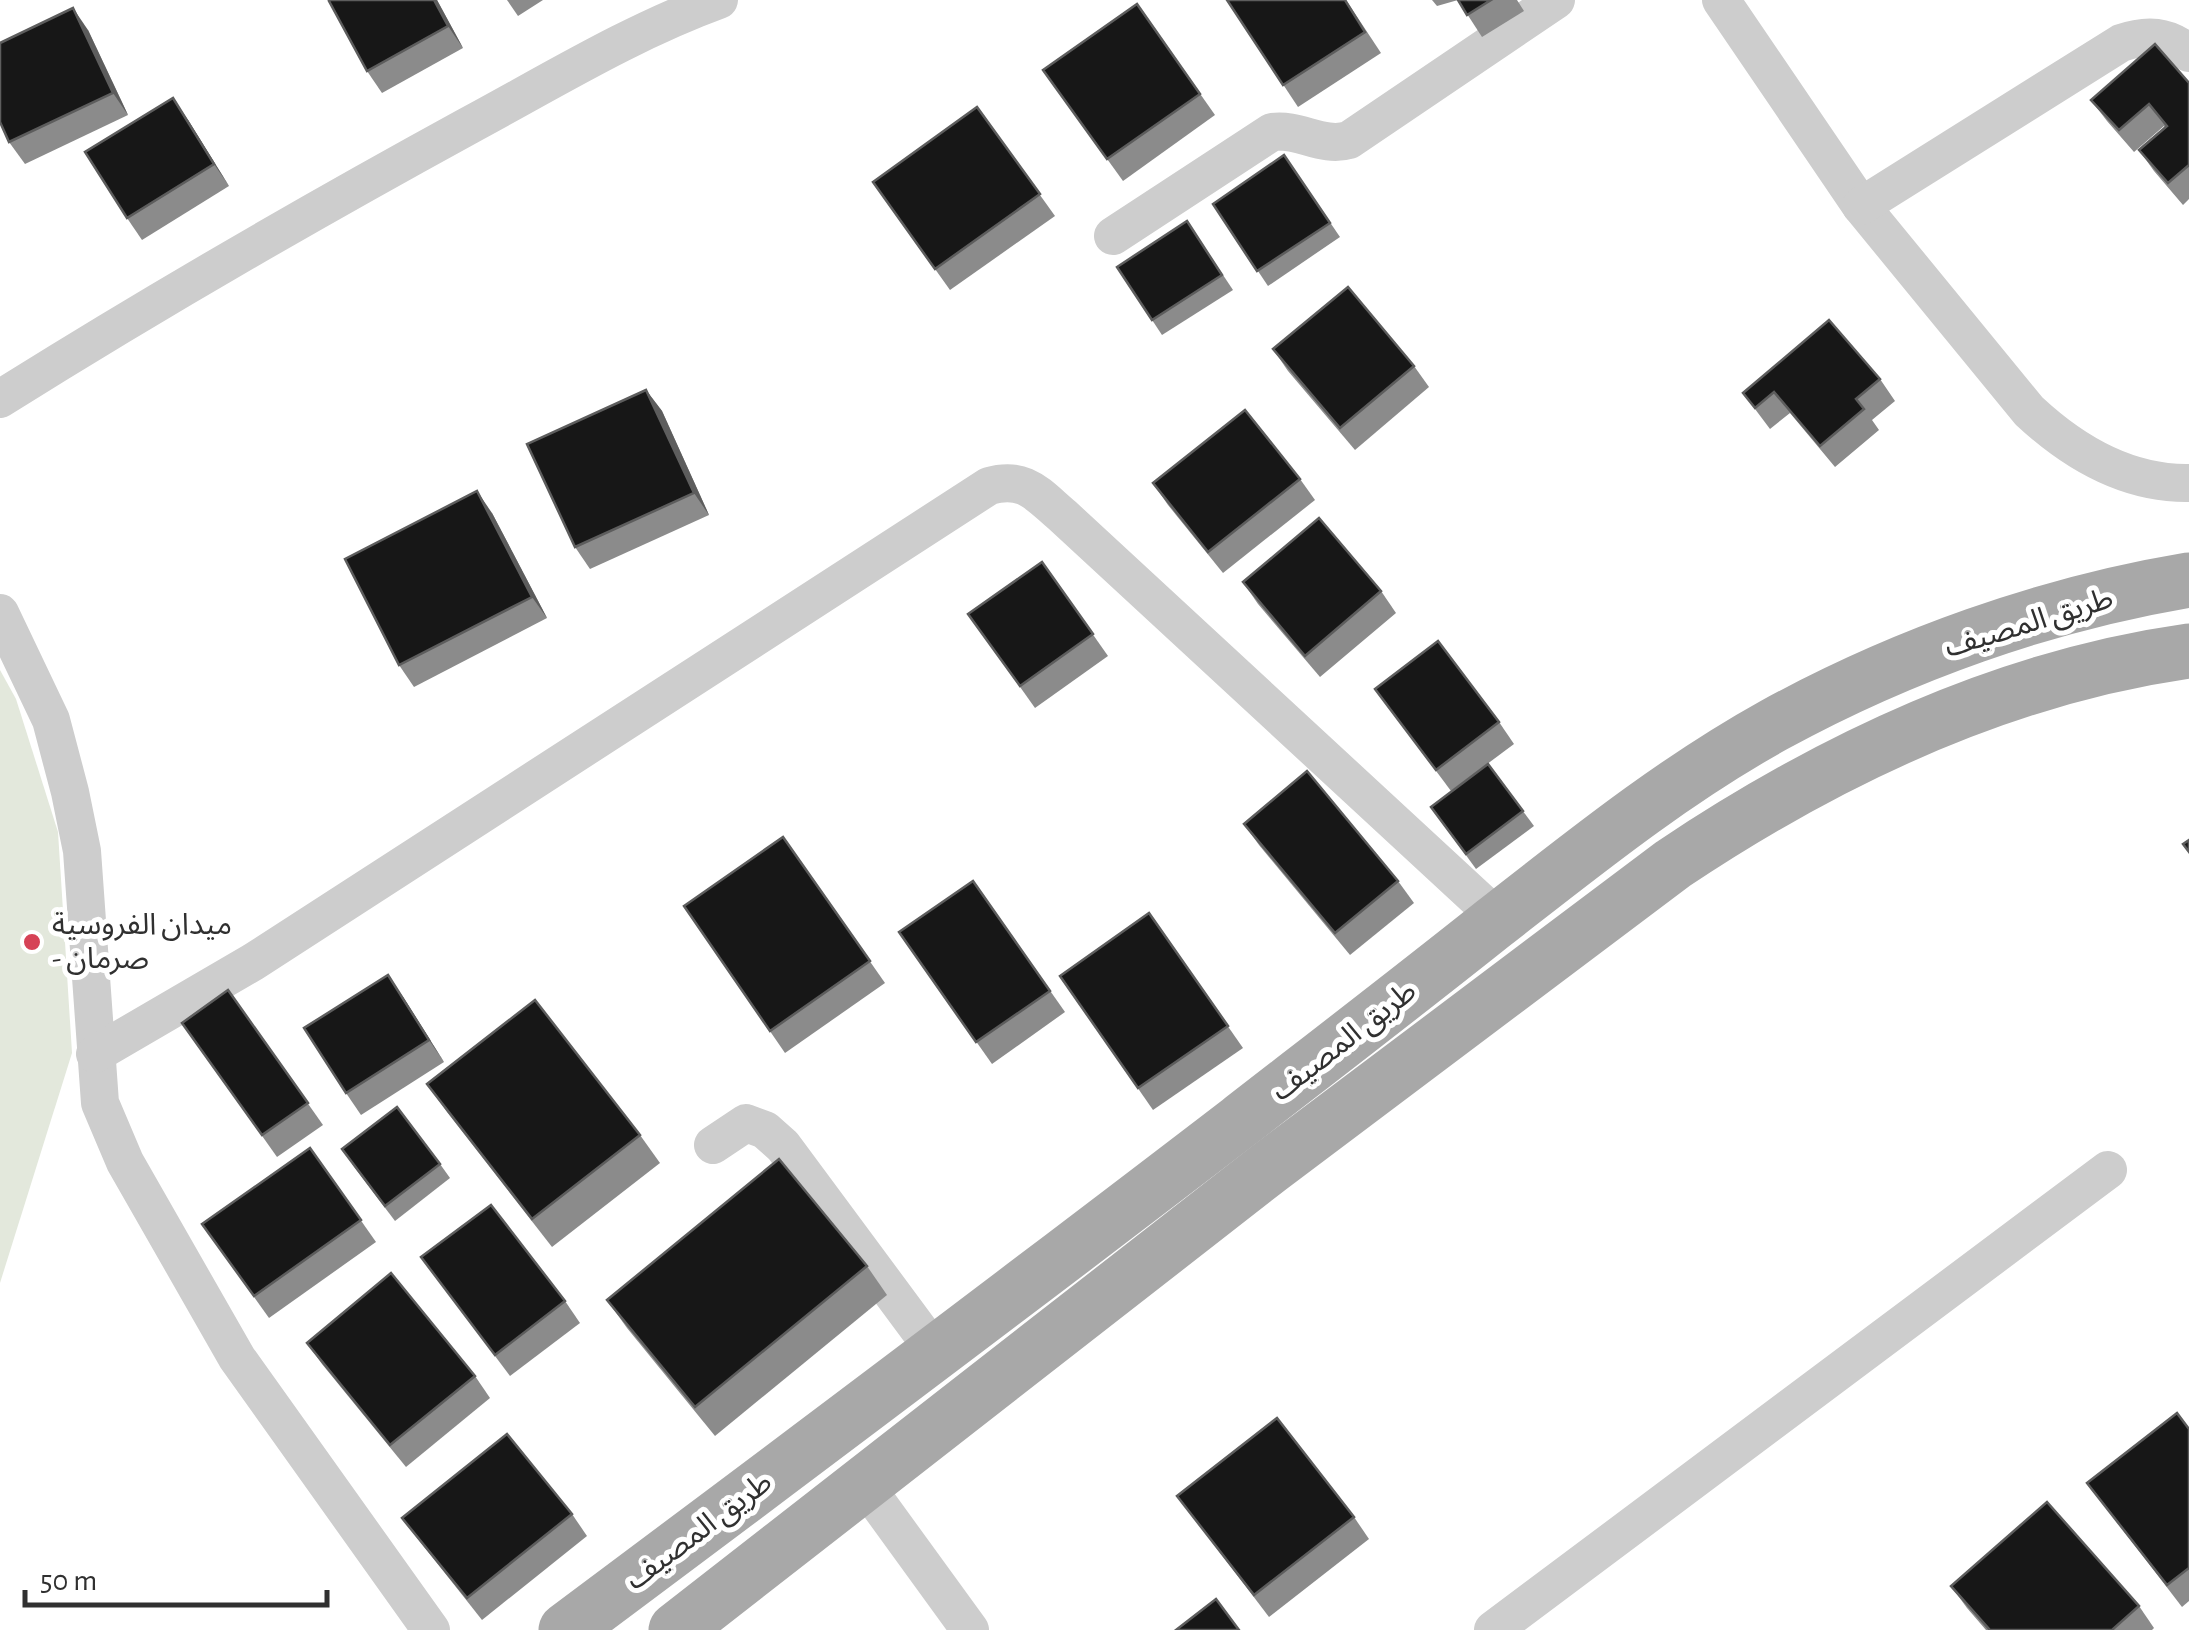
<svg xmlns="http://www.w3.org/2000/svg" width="2189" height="1630" font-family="'Alegreya Sans','Noto Sans Arabic',sans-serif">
<rect width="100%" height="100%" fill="#fff"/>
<!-- green -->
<polygon fill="#e3e8dc" points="0,670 16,699 58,832 72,1053 0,1283"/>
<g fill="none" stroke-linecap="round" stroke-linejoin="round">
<!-- street -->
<g stroke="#cdcdcd" stroke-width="38">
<path d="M1721,0L1861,206L2029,411C2073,452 2127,484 2189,483"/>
<path d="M1861,206L2121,43C2147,34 2167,35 2189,53"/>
<path d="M1113,236L1272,132C1299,128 1322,148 1349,140L1556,0"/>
<path d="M0,399C153,303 309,213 468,126C550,82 631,32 719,0"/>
<polyline points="0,613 51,720 70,792 82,851 100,1103 125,1162 237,1358 431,1630"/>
<path d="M95,1054L253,962L989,486C1025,476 1037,494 1063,516L1499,919"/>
<polyline points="713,1145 746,1123 765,1130 783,1146 937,1354"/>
<polyline points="864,1484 970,1630"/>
<polyline points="1493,1630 2108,1170"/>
</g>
<!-- primary -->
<g stroke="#a8a8a8" stroke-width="55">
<path d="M566,1630C791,1462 1016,1293 1239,1122C1324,1056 1410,990 1494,923C1585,852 1673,781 1774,725C1902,655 2045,604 2189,580"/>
<path d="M676,1630L1270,1167L1673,864C1827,761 2004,677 2189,651"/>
</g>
</g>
<!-- wall -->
<g fill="#8b8b8b">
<polygon points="331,0 437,0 463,48 382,93 367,71"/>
<polygon points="507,0 543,0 518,16"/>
<polygon points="1227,0 1346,0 1381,53 1298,107"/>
<polygon points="1432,0 1458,0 1437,6"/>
<polygon points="1458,0 1517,0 1524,11 1482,37"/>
<polygon points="1137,4 1215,115 1123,181 1043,70"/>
<polygon points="88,30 128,115 25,164 9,142"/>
<polygon points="2189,83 2189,199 2183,205 2154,171 2139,150 2165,128 2164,126 2134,152 2107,121 2091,100"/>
<polygon points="977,107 1055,216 950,290 873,182"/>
<polygon points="188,120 229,186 142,240 127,218"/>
<polygon points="1284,155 1340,237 1268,286 1213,204"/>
<polygon points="1187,221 1233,290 1162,335 1117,267"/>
<polygon points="1273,349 1414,366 1429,387 1355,450 1288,371"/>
<polygon points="1880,379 1895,401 1872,420 1879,430 1835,467 1790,413 1770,429 1743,393"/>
<polygon points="646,390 662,411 709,515 590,569 575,547"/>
<polygon points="1300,479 1315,500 1223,573 1168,505 1153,483"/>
<polygon points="492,513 547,618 414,687 399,665"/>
<polygon points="1042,562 1108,656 1035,708 968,614"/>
<polygon points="1243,582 1381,591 1396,613 1320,677 1258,604"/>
<polygon points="1375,689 1499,722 1514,744 1451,791"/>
<polygon points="1488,764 1534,826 1476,869 1431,807"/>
<polygon points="1244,824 1398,881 1414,903 1350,955 1259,845"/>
<polygon points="783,837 885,983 785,1053 684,906"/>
<polygon points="973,881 1065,1012 992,1064 899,932"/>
<polygon points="1149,913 1243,1048 1153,1110 1060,976"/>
<polygon points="228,990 323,1125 277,1157 182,1023"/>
<polygon points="403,997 444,1062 361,1115 346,1093"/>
<polygon points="427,1084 640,1135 660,1163 552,1247 447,1112"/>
<polygon points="310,1148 376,1242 269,1318 202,1224"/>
<polygon points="352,1164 440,1164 450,1178 395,1221"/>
<polygon points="421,1257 565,1301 580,1323 510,1376"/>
<polygon points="867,1266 887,1295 715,1436 627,1328 607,1300"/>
<polygon points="307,1343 475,1376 490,1398 406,1467 322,1364"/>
<polygon points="2189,1429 2189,1601 2182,1607 2087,1483"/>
<polygon points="1177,1496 1354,1517 1369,1539 1269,1617"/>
<polygon points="572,1514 587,1536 482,1620 418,1539 402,1518"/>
<polygon points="1951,1586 2139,1606 2154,1628 2152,1630 1986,1630 1967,1608"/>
</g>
<!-- shaded-wall -->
<g fill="#5d5d5d">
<polygon points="434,0 437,0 463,48 448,26"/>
<polygon points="73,8 88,30 128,115 113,93"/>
<polygon points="173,98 188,120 229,186 214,164"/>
<polygon points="646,390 662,411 709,515 694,493"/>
<polygon points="477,491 492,513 547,618 532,597"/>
<polygon points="388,975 403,997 444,1062 429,1040"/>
</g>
<!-- building -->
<g fill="#171717" stroke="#5d5d5d" stroke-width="2.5">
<polygon points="331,0 434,0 448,26 367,71 329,1"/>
<polygon points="1227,0 1345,0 1365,32 1283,85"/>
<polygon points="1458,0 1491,0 1467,15"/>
<polygon points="1137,4 1200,94 1107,159 1043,70"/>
<polygon points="73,8 113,93 9,142 0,122 0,43"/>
<polygon points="2155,44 2189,83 2189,165 2168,183 2139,150 2167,126 2149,104 2119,130 2091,100"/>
<polygon points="173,98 214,164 127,218 85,152"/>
<polygon points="977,107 1040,194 935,269 873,182"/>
<polygon points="1284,155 1330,223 1257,271 1213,204"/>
<polygon points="1187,221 1222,275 1152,320 1117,267"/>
<polygon points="1348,287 1414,366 1340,428 1273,349"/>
<polygon points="1829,320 1880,379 1856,399 1864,409 1820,446 1774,392 1755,408 1743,393"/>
<polygon points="646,390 694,493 575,547 527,444"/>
<polygon points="1245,410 1300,479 1208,552 1153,483"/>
<polygon points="477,491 532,597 399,665 345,559"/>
<polygon points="1319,518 1381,591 1305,656 1243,582"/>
<polygon points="1042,562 1093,634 1020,686 968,614"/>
<polygon points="1438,641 1499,722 1436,770 1375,689"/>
<polygon points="1488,764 1523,811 1466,854 1431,807"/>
<polygon points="1307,771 1398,881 1335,933 1244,824"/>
<polygon points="783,837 870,961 770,1031 684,906"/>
<polygon points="2189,840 2189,852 2183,844"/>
<polygon points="973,881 1050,991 976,1042 899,932"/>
<polygon points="1149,913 1228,1026 1138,1088 1060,976"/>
<polygon points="388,975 429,1040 346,1093 304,1028"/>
<polygon points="228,990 308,1103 262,1135 182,1023"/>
<polygon points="535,1000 640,1135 532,1219 427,1084"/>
<polygon points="397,1107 440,1164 385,1206 342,1149"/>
<polygon points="310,1148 361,1220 254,1296 202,1224"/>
<polygon points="779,1159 867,1266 695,1407 607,1300"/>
<polygon points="491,1205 565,1301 495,1355 421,1257"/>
<polygon points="391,1273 475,1376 390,1445 307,1343"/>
<polygon points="2177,1413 2189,1429 2189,1568 2167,1585 2087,1483"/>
<polygon points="1277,1418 1354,1517 1254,1595 1177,1496"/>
<polygon points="507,1434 572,1514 467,1598 402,1518"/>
<polygon points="2047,1502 2139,1606 2112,1630 1990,1630 1951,1586"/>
<polygon points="1216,1599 1239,1630 1176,1630"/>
</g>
<!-- markers -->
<circle fill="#d64256" stroke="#fff" stroke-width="4" cx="32" cy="942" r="10"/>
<g text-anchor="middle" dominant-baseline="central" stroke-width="10" stroke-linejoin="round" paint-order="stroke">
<!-- street labels -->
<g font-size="30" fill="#303030" stroke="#fff">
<text transform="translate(2029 623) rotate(-17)">طريق المصيف</text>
<text transform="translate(1344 1041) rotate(-38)">طريق المصيف</text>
<text transform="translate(699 1531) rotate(-37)">طريق المصيف</text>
</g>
<!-- poi labels -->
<g font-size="30" fill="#303030" stroke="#fff" text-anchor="start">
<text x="52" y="925">ميدان الفروسية<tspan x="52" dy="34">- صرمان</tspan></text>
</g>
</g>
<!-- scale -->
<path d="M25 1590v15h302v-15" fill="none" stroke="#303030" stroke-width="5"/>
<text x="40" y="1590" font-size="30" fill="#303030" stroke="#ffffff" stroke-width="8" paint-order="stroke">50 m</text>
</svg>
